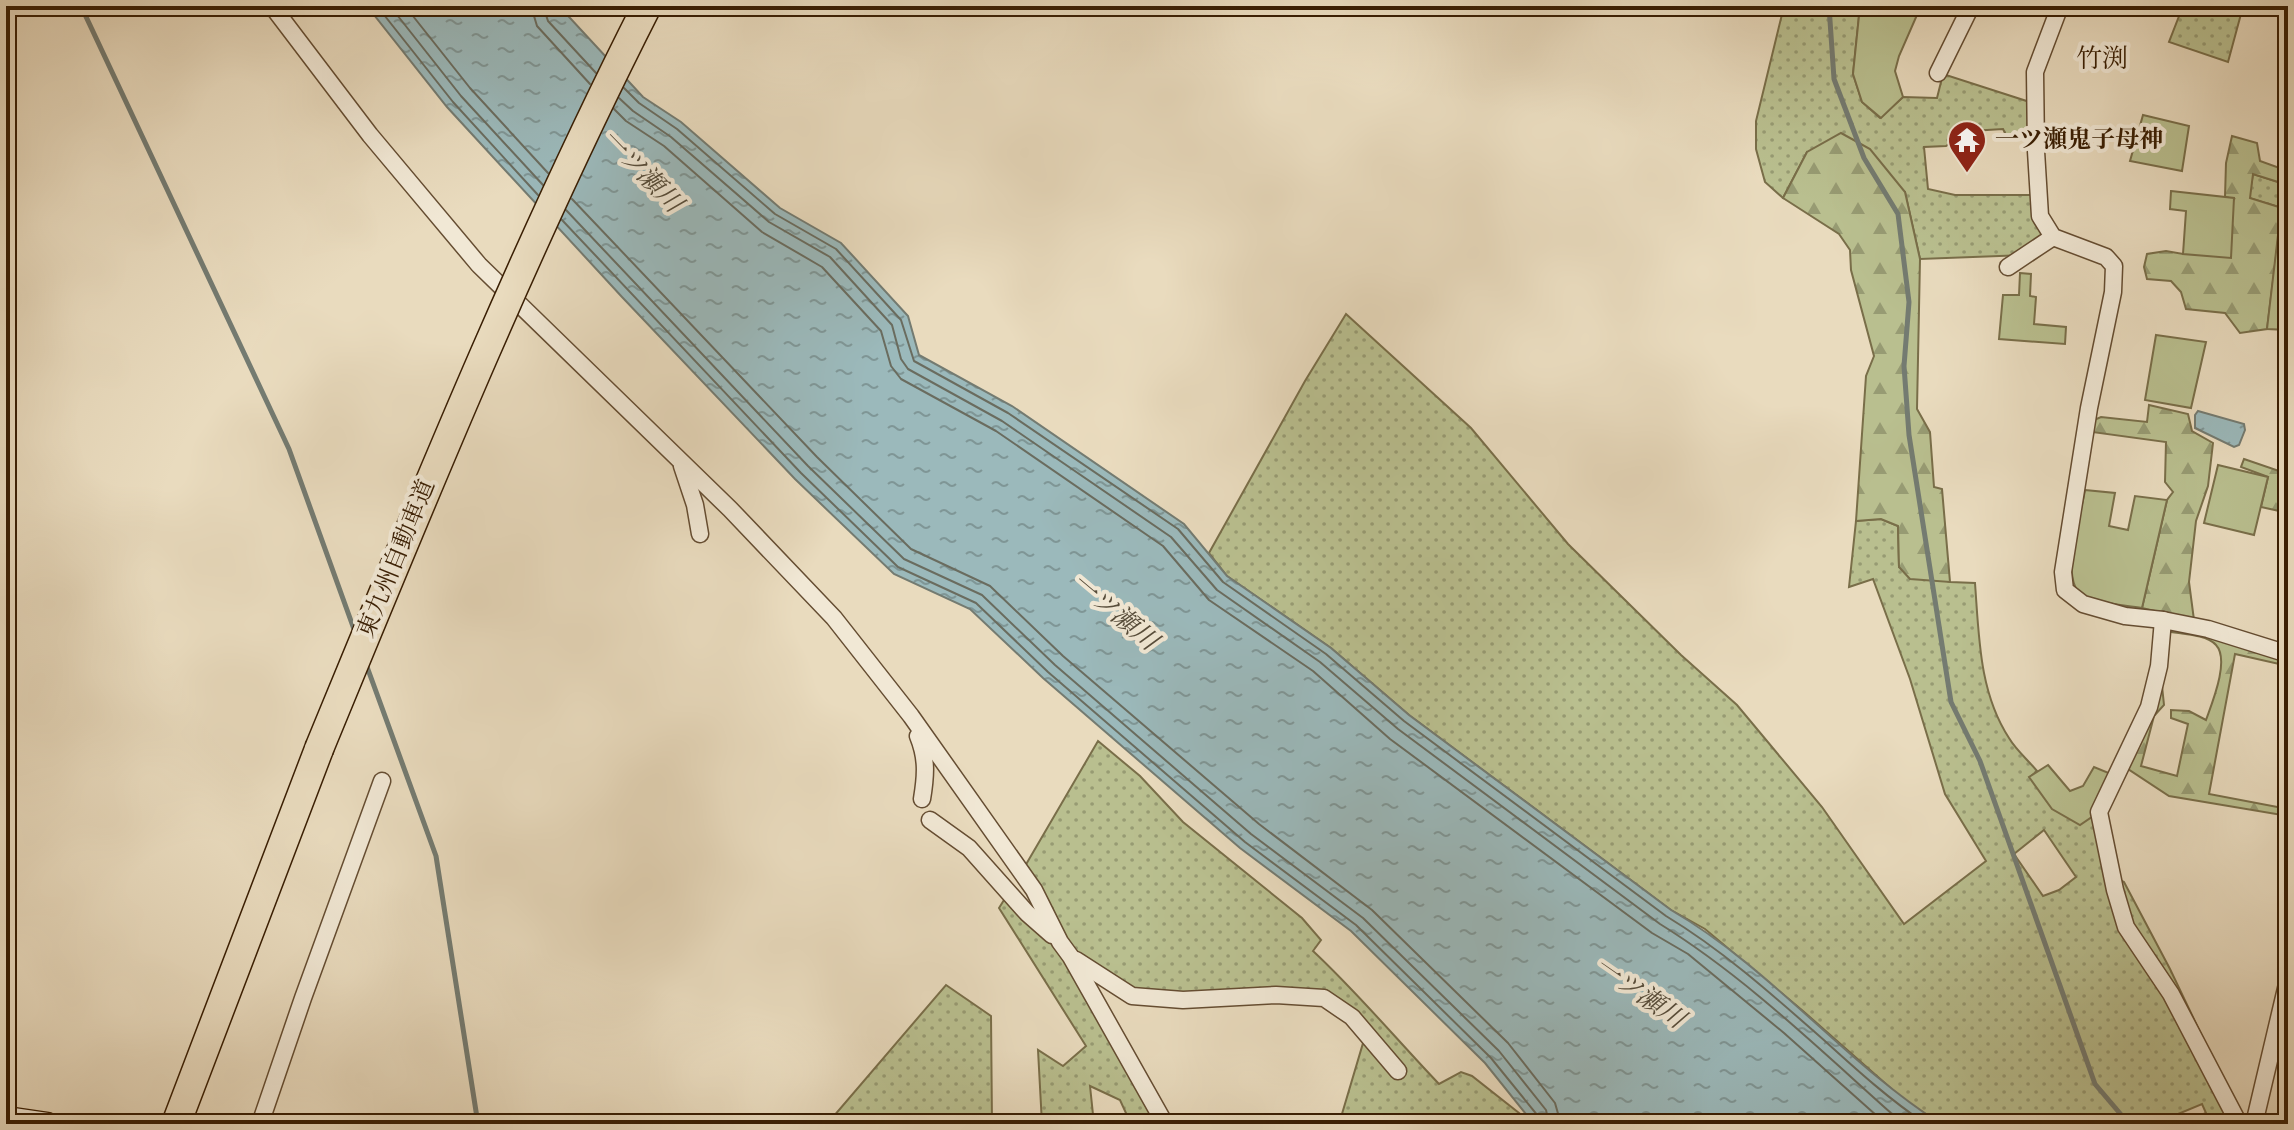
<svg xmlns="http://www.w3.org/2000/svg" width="2294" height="1130" font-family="'IM FELL English','Noto Serif JP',serif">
<defs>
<pattern id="grass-dots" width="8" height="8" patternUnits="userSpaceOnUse" patternTransform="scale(2)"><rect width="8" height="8" fill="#b9bf8f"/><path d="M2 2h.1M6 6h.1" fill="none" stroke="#979b73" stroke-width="1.8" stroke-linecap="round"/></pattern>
<pattern id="forest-firs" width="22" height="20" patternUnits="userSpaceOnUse" patternTransform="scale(2)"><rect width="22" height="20" fill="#b9bf8f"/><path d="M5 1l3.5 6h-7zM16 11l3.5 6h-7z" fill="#979b73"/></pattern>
<pattern id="water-ripples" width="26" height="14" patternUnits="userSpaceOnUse" patternTransform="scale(2)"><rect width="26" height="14" fill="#9bb9bb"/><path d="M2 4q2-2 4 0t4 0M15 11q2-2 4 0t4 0" fill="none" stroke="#7f9696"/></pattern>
</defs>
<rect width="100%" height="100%" fill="#e9dbbe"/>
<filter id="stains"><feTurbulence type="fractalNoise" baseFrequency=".0025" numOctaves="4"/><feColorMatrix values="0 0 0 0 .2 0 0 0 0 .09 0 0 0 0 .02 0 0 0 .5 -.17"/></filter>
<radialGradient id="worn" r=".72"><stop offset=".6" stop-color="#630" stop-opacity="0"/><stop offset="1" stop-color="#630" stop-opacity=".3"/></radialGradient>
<!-- grass -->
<g fill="url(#grass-dots)" stroke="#796e49" stroke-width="2" fill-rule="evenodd">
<polygon points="1784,6 1860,6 1853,74 1862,102 1880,118 1903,97 1937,98 1943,74 2036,104 2036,138 2006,135 2003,129 1971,131 1972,137 1955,140 1946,146 1924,147 1928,189 1955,195 2039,195 2053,237 2026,255 1920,259 1905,192 1807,152 1783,198 1765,182 1756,149 1756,121"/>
<polygon points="2183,6 2209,6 2241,14 2228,62 2169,42"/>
<polygon points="2253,174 2284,184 2282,208 2249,198"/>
<path d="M1346,314L1471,428L1568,544L1681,655L1737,705L1822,807L1904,924L1986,861L1945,794L1910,679L1873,579L1849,587L1856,521L1881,519L1898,526L1899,567L1950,582L1975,583C1979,636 1979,692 2009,738C2016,750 2028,760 2037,771L2030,777L2099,812L2112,876L2124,882L2170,969L2244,1124H2179L2206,1113L2202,1104L2154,1124H1941L1903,1099L1803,1011L1705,929L1671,910L1409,715L1331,648L1227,576L1209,553L1305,381ZM2044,830L2076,877L2059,890L2043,896L2014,854Z"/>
<path d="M1098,741L1140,776L1183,822L1302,918L1321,940L1313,951C1358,993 1397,1040 1439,1084L1461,1072L1472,1076L1533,1124H1339L1366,1033L1324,998L1132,996L1073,958L1165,1124H1131L1120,1100L1090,1086L1094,1124H1042L1038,1050L1063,1066L1086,1046L999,908L1009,892L1057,940L1021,873Z"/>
<polygon points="946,985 991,1016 992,1124 827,1124"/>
</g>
<!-- forest -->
<g fill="url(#forest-firs)" stroke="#796e49" stroke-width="2">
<polygon points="1841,133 1870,149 1905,192 1920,259 1917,409 1930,432 1934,487 1942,489 1950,582 1910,579 1899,567 1898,526 1881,519 1856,521 1866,376 1874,356 1851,270 1850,250 1839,234 1783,198 1807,152"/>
<polygon points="2232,136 2257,143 2260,161 2288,171 2288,185 2253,174 2250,198 2282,208 2267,329 2240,333 2225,313 2186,309 2181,292 2171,281 2147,279 2144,267 2147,254 2166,251 2183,254 2234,199 2225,197 2226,163"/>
<polygon points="2149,405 2188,414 2192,431 2213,443 2208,486 2196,521 2189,582 2194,620 2142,608 2167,500 2173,492 2165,482 2166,442 2092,432 2094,420 2101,417 2147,422"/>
<polygon points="2244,459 2288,474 2288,502 2284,512 2261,507 2268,477 2241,467"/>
<path d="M2170,621L2288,657V666L2235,654L2209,794L2288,809V816L2169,796L2122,765L2157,681L2162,686L2164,705L2154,716L2141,766L2177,776L2188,724L2171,718V710L2189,711L2206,720C2212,703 2230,660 2216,645C2206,634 2180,634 2166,631Z"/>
</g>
<!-- garden -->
<g fill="#b9bf8f" stroke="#796e49" stroke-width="2">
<polygon points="1860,6 1897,6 1917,15 1899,56 1895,71 1903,97 1881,118 1862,102 1853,74"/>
<polygon points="2143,115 2189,126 2182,171 2130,161"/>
<polygon points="2284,184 2288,185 2288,330 2267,329"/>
<polygon points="2171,191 2234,198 2231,258 2183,254 2186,211 2170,209"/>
<polygon points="2020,273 2031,274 2030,296 2036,297 2034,324 2066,327 2065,344 1999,339 2003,295 2019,295"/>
<polygon points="2156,335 2206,342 2191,408 2145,400"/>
<polygon points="2218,465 2268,477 2254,535 2204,523"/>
<path d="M2085,490L2115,493L2109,526L2128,530L2135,496L2167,500L2142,608C2125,605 2101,604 2085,597C2057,584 2081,515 2085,490Z"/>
<polygon points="2048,765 2070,791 2083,786 2094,767 2116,776 2099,812 2080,825 2052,809 2029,777"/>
</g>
<!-- water -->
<g fill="url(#water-ripples)" stroke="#747b71" stroke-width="2">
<path d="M367,6H559L643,97L681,122L780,208L841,243L908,316L919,355L1012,406L1184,524L1227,576L1331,648L1409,715L1671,910C1771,968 1844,1062 1941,1124H1534L1485,1063L1351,931L1240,848L1043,678L970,609L894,574L795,479L622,297L447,107Z"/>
<polygon points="2198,411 2244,424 2245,430 2239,445 2234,447 2195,428 2195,415"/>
</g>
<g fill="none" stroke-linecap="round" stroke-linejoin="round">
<!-- shore -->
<g stroke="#6a6c5f" stroke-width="2">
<polyline points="377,6 453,102 538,195"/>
<polyline points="390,6 461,96 543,185"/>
<polyline points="405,6 470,88 548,173"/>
<polyline points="531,6 537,26 590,84"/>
<polyline points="543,6 548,21 596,73"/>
<path d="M624,88L639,103L677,129L775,214L836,249L901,320L914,361L1008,413L1178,529L1223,582L1326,654L1404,721L1666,916C1724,951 1775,997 1826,1042C1858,1071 1890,1100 1926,1124"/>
<path d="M619,98L633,111L671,137L769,222L830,257L892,325L901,359L908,369L1002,421L1171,537L1217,590L1320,662L1398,729L1660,924C1744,976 1817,1047 1891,1113L1908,1124"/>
<polyline points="614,109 626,121 664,146 762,232 822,267 881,331 891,366 901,379 996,431 1163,546 1209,600 1313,671 1390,739 1652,933 1688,954 1784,1033 1886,1124"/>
<polyline points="572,199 817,457 911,549 990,586 1063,656 1259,824 1372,910 1508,1043 1555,1103 1561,1124"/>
<polyline points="566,210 808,466 904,559 982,595 1055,665 1251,834 1363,918 1499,1051 1546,1110 1549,1124"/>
<polyline points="562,220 801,473 898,567 976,603 1048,672 1245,842 1356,925 1491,1058 1538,1116 1539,1124"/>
</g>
<!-- stream -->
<g stroke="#747b71" stroke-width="5">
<polyline points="81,6 289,449 355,632"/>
<polyline points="1829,6 1834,79 1864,158 1898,214 1909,302 1904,366 1909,435 1951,702 1980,761 2095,1084 2129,1124"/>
<polyline points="366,664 436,856 478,1124"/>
</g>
<!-- street casing -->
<g stroke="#654d32" stroke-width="19">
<g id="street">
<polyline points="272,6 370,135 479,265 730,509 834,618 911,716 1034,890 1060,942 1071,957 1165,1124"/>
<polyline points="2060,6 2035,72 2036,151 2040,216 2053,237 2106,257 2114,266 2113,292 2089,408 2063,572 2065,590 2083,604 2125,616 2163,620 2208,629 2288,654"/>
<polyline points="1938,73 1971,6"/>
<polyline points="2008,267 2053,237"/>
<polyline points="682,466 695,505 700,534"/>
<polyline points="2163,620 2159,666 2149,707 2099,812 2115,890 2126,927 2171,994 2239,1124"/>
<path d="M918,736C927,758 926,775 922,799"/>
<polyline points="930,820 969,848 1027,913 1052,935"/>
<polyline points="1076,960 1132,996 1183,1000 1276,995 1324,998 1352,1017 1398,1071"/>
<polyline points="260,1124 303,998 382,781"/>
<polyline points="2254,1124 2288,980"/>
</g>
</g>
<!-- secondary casing -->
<g stroke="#391e03" stroke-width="25">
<polyline id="secondary" points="6,1118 47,1124"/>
</g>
<!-- highway casing -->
<g stroke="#391e03" stroke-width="31">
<polyline id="highway" points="176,1124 319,749"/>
</g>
<!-- street -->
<use href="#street" stroke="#f1e8d5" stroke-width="16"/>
<!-- secondary -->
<use href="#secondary" stroke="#f1e8d5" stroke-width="22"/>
<!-- highway -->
<use href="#highway" stroke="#e9dbbe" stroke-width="28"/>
<!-- highway-bridge casing -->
<g stroke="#391e03" stroke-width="31" stroke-linecap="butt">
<path id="highway-bridge" d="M319,749C422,499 524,248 647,6"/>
</g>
<!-- highway-bridge -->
<use href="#highway-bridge" stroke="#e9dbbe" stroke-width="28"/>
</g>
<!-- icons -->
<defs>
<g id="temple-pin" transform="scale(2)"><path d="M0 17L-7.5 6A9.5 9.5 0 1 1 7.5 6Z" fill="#8f2418" stroke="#f1e8d5"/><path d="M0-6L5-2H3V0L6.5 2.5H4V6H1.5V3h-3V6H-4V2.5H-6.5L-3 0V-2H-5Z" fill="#fff"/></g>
</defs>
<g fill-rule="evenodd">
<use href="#temple-pin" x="1967" y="140"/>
</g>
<g text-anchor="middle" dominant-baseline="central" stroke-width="8" stroke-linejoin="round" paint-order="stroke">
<!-- poi labels -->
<g font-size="24" font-weight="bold" fill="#391e03" stroke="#f1e8d5" text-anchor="start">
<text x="1995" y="140">一ツ瀬鬼子母神</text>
</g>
<!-- street labels -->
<g font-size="24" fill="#391e03" stroke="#f1e8d5">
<text transform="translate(397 559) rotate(-68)">東九州自動車道</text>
</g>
<!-- neighbourhood labels -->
<g font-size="26" fill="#391e03" stroke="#f1e8d5">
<text x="2102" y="59">竹渕</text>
</g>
<!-- water labels -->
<g font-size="26" font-style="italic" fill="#564c3a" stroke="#f1e8d5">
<text transform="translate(641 171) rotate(46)">一ツ瀬川</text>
<text transform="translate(1114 612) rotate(40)">一ツ瀬川</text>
<text transform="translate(1639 993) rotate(35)">一ツ瀬川</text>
</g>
</g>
<!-- margin -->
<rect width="2294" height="1130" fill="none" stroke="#e9dbbe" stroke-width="32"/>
<rect x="8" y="8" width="2278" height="1114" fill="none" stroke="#391e03" stroke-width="4"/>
<rect x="16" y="16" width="2262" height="1098" fill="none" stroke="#391e03" stroke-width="2"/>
<rect width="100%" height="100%" filter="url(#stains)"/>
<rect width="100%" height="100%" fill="url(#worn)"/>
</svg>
